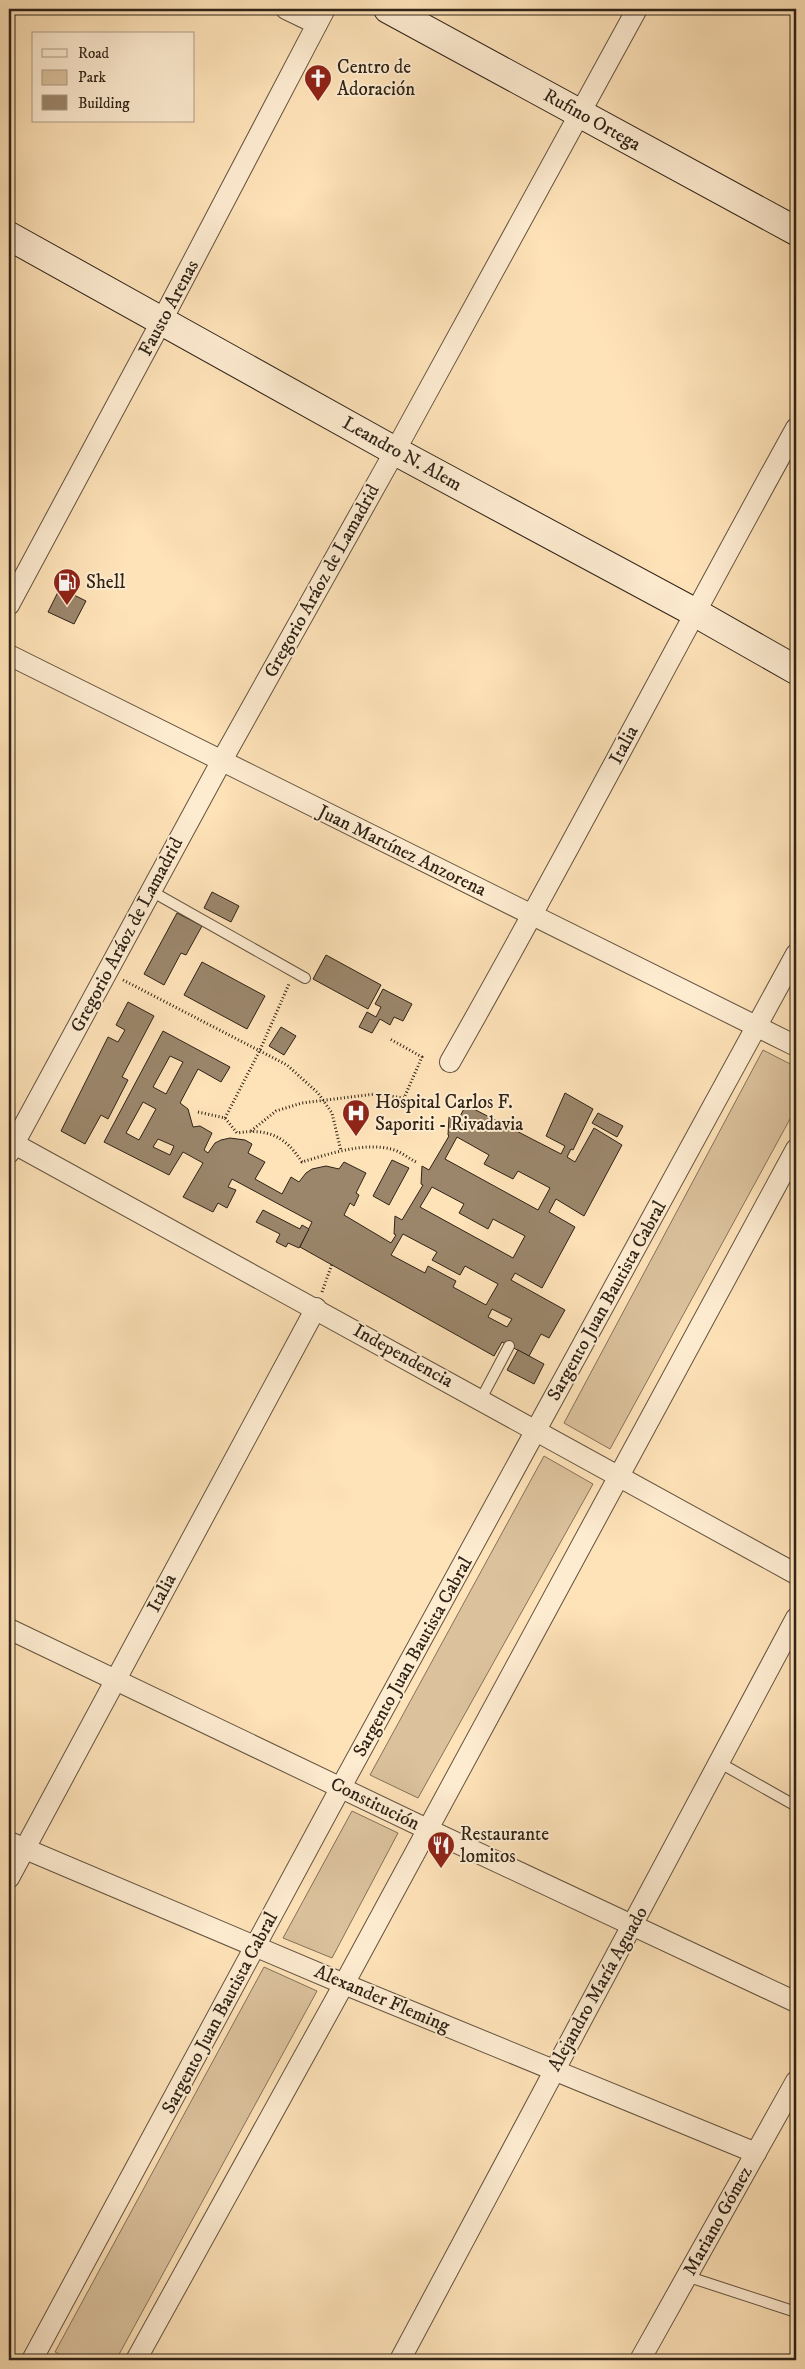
<svg xmlns="http://www.w3.org/2000/svg" width="805" height="2369" font-family="'IM FELL DW Pica',serif">
<rect width="100%" height="100%" fill="#fee2b8"/>
<filter id="stains"><feTurbulence type="fractalNoise" baseFrequency=".004" numOctaves="4"/><feColorMatrix values="0 0 0 0 .2 0 0 0 0 .09 0 0 0 0 .02 0 0 0 .5 -.17"/></filter>
<radialGradient id="worn" r=".72"><stop offset=".6" stop-color="#630" stop-opacity="0"/><stop offset="1" stop-color="#630" stop-opacity=".3"/></radialGradient>
<!-- green -->
<g fill="#dbc29d" stroke="#85725a">
<polygon points="763,1050 796,1067 796,1108 610,1449 564,1423"/>
<polygon points="544,1456 593,1484 418,1798 370,1775"/>
<polygon points="352,1811 398,1833 332,1958 283,1938"/>
<polygon points="264,1967 317,1991 116,2360 71,2360 55,2352"/>
</g>
<!-- building -->
<g fill="#9b866b" stroke="#2f2317" fill-rule="evenodd">
<polygon points="60,588 86,601 74,624 48,612"/>
<polygon points="212,892 239,906 231,922 204,908"/>
<polygon points="177,913 202,926 186,955 181,953 164,985 144,974"/>
<polygon points="326,955 381,985 368,1009 313,979"/>
<polygon points="202,962 265,996 247,1029 184,995"/>
<polygon points="383,989 412,1004 403,1021 394,1017 390,1025 380,1019 372,1033 359,1027 367,1012 376,1017 381,1007 375,1004"/>
<polygon points="128,1002 154,1016 122,1077 128,1080 108,1119 101,1115 85,1144 61,1131 108,1037 118,1042 125,1030 116,1025"/>
<polygon points="281,1027 296,1036 284,1055 269,1046"/>
<path d="M163,1031L230,1067L221,1082L198,1069L180,1103L188,1109L193,1127L200,1126L212,1133L204,1150L208,1153L215,1143L221,1140L230,1138L245,1140L252,1144L248,1153L265,1162L255,1179L282,1194L291,1177L299,1182L306,1173L312,1169L326,1166L339,1169L344,1162L366,1173L356,1193L359,1195L354,1206L350,1203L344,1215L391,1243L396,1235L394,1234L395,1216L402,1220L423,1185L421,1184L422,1166L429,1170L449,1136L448,1135L449,1117L457,1122L466,1105L561,1154L565,1146L546,1136L565,1093L593,1109L573,1150L571,1149L567,1157L575,1162L594,1128L622,1145L584,1216L556,1199L549,1212L575,1227L542,1288L515,1273L511,1280L565,1310L549,1338L541,1334L529,1356L502,1342L494,1356L300,1247L312,1222L232,1179L228,1187L236,1190L227,1208L218,1203L213,1212L183,1197L203,1163L183,1152L169,1175L104,1142ZM170,1056L183,1062L166,1094L153,1087ZM143,1102L156,1109L139,1140L126,1133ZM457,1137L489,1155L484,1164L513,1179L518,1171L550,1188L538,1210L445,1159ZM158,1139L174,1146L170,1155L153,1147ZM432,1187L464,1204L459,1213L488,1229L493,1219L525,1236L513,1258L420,1207ZM403,1234L437,1252L432,1260L460,1275L465,1266L498,1284L486,1305L453,1287L456,1281L428,1266L425,1273L391,1255ZM492,1309L512,1319L507,1327L488,1317Z"/>
<polygon points="598,1113 623,1126 617,1137 592,1123"/>
<polygon points="392,1160 409,1168 389,1205 373,1196"/>
<polygon points="263,1210 300,1229 302,1225 309,1229 299,1248 288,1243 286,1247 276,1242 280,1234 256,1222"/>
<polygon points="518,1350 544,1364 534,1384 507,1370"/>
</g>
<g fill="none" stroke-linecap="round" stroke-linejoin="round">
<!-- lane casing -->
<g stroke="#63533f" stroke-width="12">
<g id="lane">
<polyline points="151,891 305,978"/>
<polyline points="481,1399 509,1346"/>
<polyline points="720,1763 796,1806"/>
<polyline points="686,2276 796,2312"/>
</g>
</g>
<!-- street casing -->
<g stroke="#63533f" stroke-width="22">
<g id="street">
<polyline points="286,9 317,24"/>
<polyline points="9,605 161,322 325,9"/>
<polyline points="9,655 796,1046"/>
<path d="M450,1062C569,853 679,639 796,428"/>
<polyline points="9,1141 796,1574"/>
<polyline points="9,1153 221,762 395,451 637,9"/>
<polyline points="9,1629 427,1829 796,2002"/>
<polyline points="9,1842 344,1984 756,2153"/>
<polyline points="9,1878 316,1308"/>
<polyline points="32,2360 341,1787 796,954"/>
<polyline points="136,2360 344,1984 796,1149"/>
<polyline points="400,2360 796,1618"/>
<polyline points="640,2360 796,2081"/>
</g>
</g>
<!-- secondary casing -->
<g stroke="#2f2317" stroke-width="30">
<g id="secondary">
<polyline points="388,9 796,231"/>
<polyline points="9,236 395,451 694,612 796,670"/>
</g>
</g>
<!-- path -->
<g stroke="#2f2317" stroke-width="3" stroke-dasharray="1 2.5" stroke-linecap="butt">
<polyline points="123,980 287,1065 318,1093 332,1113 341,1151"/>
<path d="M198,1112L225,1118L237,1133C268,1128 285,1136 302,1162C329,1154 363,1142 391,1149C400,1151 408,1158 416,1162"/>
<polyline points="225,1118 260,1050 289,984"/>
<polyline points="251,1131 276,1111 302,1103 375,1094 404,1098 422,1057 390,1039"/>
<polyline points="322,1292 332,1264"/>
</g>
<!-- lane -->
<use href="#lane" stroke="#feecd1" stroke-width="10"/>
<!-- street -->
<use href="#street" stroke="#feecd1" stroke-width="20"/>
<!-- secondary -->
<use href="#secondary" stroke="#feecd1" stroke-width="28"/>
</g>
<!-- icons -->
<defs>
<g id="church-pin" transform="scale(1.4375)"><path d="M0 17L-7.5 6A9.5 9.5 0 1 1 7.5 6Z" fill="#8f2418" stroke="#feecd1"/><path d="M-1.2-6h2.4v3.5h3.3v2.4h-3.3V6h-2.4V-.1h-3.3v-2.4h3.3Z" fill="#fff"/></g>
<g id="fuel-pin" transform="scale(1.4375)"><path d="M0 17L-7.5 6A9.5 9.5 0 1 1 7.5 6Z" fill="#8f2418" stroke="#feecd1"/><path d="M-5.5-6h7V0h2V4h1.3V-2.5L3-4.5l.8-.8L6-3V5H2.5V1h-1V6h-7ZM-4.2-4.7v3.2H.2V-4.7Z" fill="#fff"/></g>
<g id="hospital-pin" transform="scale(1.4375)"><path d="M0 17L-7.5 6A9.5 9.5 0 1 1 7.5 6Z" fill="#8f2418" stroke="#feecd1"/><path d="M-5-5h3v3.5h4V-5h3V5h-3V1.5h-4V5h-3Z" fill="#fff"/></g>
<g id="restaurant-pin" transform="scale(1.4375)"><path d="M0 17L-7.5 6A9.5 9.5 0 1 1 7.5 6Z" fill="#8f2418" stroke="#feecd1"/><path d="M-5-6h1v4h1v-4h1v4h1v-4h1v5L-1.5 .5V6h-2V.5L-5-1ZM5-6V6H3V1.5H1.5Q1.5-4 5-6Z" fill="#fff"/></g>
</defs>
<g fill-rule="evenodd">
<use href="#church-pin" x="318" y="78"/>
<use href="#fuel-pin" x="67" y="582"/>
<use href="#hospital-pin" x="356" y="1113"/>
<use href="#restaurant-pin" x="441" y="1845"/>
</g>
<g text-anchor="middle" dominant-baseline="central" stroke-width="4" stroke-linejoin="round" paint-order="stroke">
<!-- poi labels -->
<g font-size="19" fill="#2f2317" stroke="#feecd1" text-anchor="start">
<text x="337" y="67">Centro de<tspan x="337" dy="22">Adoración</tspan></text>
<text x="86" y="582">Shell</text>
<text x="375" y="1102">Hospital Carlos F.<tspan x="375" dy="22">Saporiti - Rivadavia</tspan></text>
<text x="460" y="1834">Restaurante<tspan x="460" dy="22">lomitos</tspan></text>
</g>
<!-- street labels -->
<g font-size="19" fill="#2f2317" stroke="#feecd1">
<text transform="translate(592 120) rotate(29)">Rufino Ortega</text>
<text transform="translate(169 308) rotate(-62)">Fausto Arenas</text>
<text transform="translate(402 454) rotate(29)">Leandro N. Alem</text>
<text transform="translate(322 581) rotate(-61)">Gregorio Aráoz de Lamadrid</text>
<text transform="translate(624 745) rotate(-62)">Italia</text>
<text transform="translate(402 851) rotate(26)">Juan Martínez Anzorena</text>
<text transform="translate(127 935) rotate(-62)">Gregorio Aráoz de Lamadrid</text>
<text transform="translate(607 1301) rotate(-61)">Sargento Juan Bautista Cabral</text>
<text transform="translate(403 1356) rotate(29)">Independencia</text>
<text transform="translate(162 1593) rotate(-62)">Italia</text>
<text transform="translate(413 1657) rotate(-61)">Sargento Juan Bautista Cabral</text>
<text transform="translate(375 1804) rotate(26)">Constitución</text>
<text transform="translate(598 1989) rotate(-61)">Alejandro María Aguado</text>
<text transform="translate(382 1999) rotate(23)">Alexander Fleming</text>
<text transform="translate(220 2013) rotate(-62)">Sargento Juan Bautista Cabral</text>
<text transform="translate(718 2221) rotate(-61)">Mariano Gómez</text>
</g>
</g>
<!-- margin -->
<rect width="805" height="2369" fill="none" stroke="#fee2b8" stroke-width="30"/>
<rect x="10" y="10" width="785" height="2349" fill="none" stroke="#2f2317" stroke-width="2.5"/>
<rect x="15" y="15" width="775" height="2339" fill="none" stroke="#2f2317"/>
<!-- legend -->
<rect x="32" y="32" width="162" height="90" fill="#feecd1" stroke="#ab9c87"/>
<rect x="42" y="49" width="25" height="8" fill="#feecd1" stroke="#ab9c87"/>
<text x="78" y="58" font-size="15" fill="#2f2317">Road</text>
<rect x="42" y="70" width="25" height="15" fill="#dbc29d" stroke="#ab9c87"/>
<text x="78" y="82" font-size="15" fill="#2f2317">Park</text>
<rect x="42" y="95" width="25" height="15" fill="#9b866b" stroke="#ab9c87"/>
<text x="78" y="108" font-size="15" fill="#2f2317">Building</text>
<rect width="100%" height="100%" filter="url(#stains)"/>
<rect width="100%" height="100%" fill="url(#worn)"/>
</svg>
